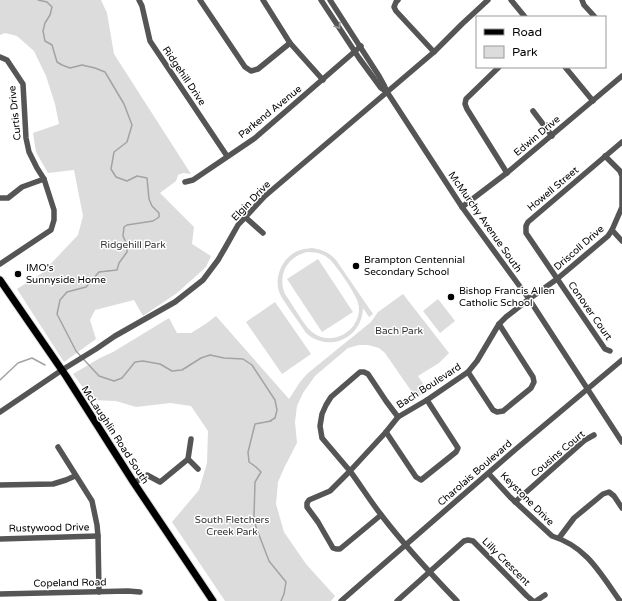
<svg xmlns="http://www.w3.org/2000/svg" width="622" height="601" font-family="'Varela Round',sans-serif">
<rect width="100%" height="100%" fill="#fff"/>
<!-- park -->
<g fill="#dcdcdc" fill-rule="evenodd">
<polygon points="0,0 101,0 107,13 114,54 191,174 183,173 178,175 176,181 160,193 194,227 192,244 211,256 206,267 177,293 143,316 134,300 95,310 90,320 96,339 64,362 17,289 42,273 78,235 83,216 74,170 48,173 36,152 33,133 59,124 55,104 46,76 34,51 17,36 5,33 0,35"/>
<path d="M311,248C321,249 329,252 336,260L373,314L369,317L363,308C362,339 328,353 306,333C300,324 294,315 288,307C286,303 282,299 280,294C274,281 280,263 291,255C297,250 304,249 311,248ZM307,252C315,252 322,253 328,258C334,262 353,290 356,298C358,301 359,306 359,310C358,333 330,347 312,332C308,329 305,324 302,320C296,311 291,303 285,294C277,275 287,257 307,252Z"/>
<polygon points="318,259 353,312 322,332 287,279"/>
<polygon points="403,294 449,353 439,363 418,376 428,391 416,398 385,353 379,348 368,345 359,345 348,348 315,376 303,393 297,406 295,422 297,443 285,466 278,482 276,504 284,532 306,564 335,596 331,601 225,601 172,522 199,490 207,463 208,431 191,406 170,403 136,407 116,401 92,400 73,374 100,358 113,352 169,318 177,333 191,333 207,323 216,316 289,399 300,382 308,373 371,322 378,312"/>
<polygon points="438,299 455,321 440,333 423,311"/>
<polygon points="275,302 311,354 282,374 246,322"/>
</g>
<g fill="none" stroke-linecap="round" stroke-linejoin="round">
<!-- stream -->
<g stroke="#a3a3a3" stroke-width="1.5">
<polyline points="38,0 47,2 52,7 50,15 45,23 43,31 45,41 52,45 57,62 62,65 70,68 82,65 95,68 105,72 124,104 132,125 127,142 114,152 111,169 116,177 127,181 137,176 147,178 149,199 152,206 159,213 159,217 153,221 127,225 124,227 123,236 127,245 127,252 119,263 117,270 99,272 86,287 67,292 60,300 57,314 76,351 99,376 114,381 122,378 135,362 143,361 160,364 172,371 182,370 201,358 210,355 224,358 243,359 252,365 275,400 277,410 275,418 270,421"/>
<polyline points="0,380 18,363 32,358 45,365"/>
<polyline points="271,421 255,424 248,452 249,462 256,467 261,472 255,482 254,516 256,527 269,561 286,582 284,594 281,601"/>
</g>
<!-- major casing -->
<g stroke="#dbdbdb" stroke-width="9">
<polyline id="major" points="0,280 66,376 134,483 213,601"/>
</g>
<!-- minor -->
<g stroke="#555" stroke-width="5.5">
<polyline points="139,0 142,6 150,41 227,156"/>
<polyline points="200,0 245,67 251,71 258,69 290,43"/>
<polyline points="263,0 290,43 323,80"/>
<polyline points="321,0 359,58 381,88 387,92 391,98 462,207 529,299 622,442"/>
<polyline points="330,0 379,76 384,85 387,92"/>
<polyline points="398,0 396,2 394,7 396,11 434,52"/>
<polyline points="511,0 525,17"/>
<polyline points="582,0 584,5 595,17"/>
<polyline points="0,57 7,60 23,84 26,138 29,152 37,168 44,179 54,210 54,220 51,230 0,264"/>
<polyline points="499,67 466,99 465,104 467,109 507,173"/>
<polyline points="565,67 593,101"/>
<polyline points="533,111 552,136"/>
<polyline points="185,182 193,180 255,138 361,46"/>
<polyline points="0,198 8,198 22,187 44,179"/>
<polyline points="462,207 508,172 622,76"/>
<polyline points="245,217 263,233"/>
<polyline points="612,230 622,241"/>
<polyline points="610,351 605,349 526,233 526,226 528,222 622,142"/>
<polyline points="468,372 493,410 497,412 503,411 531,388 534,382 533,377 499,324"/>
<polyline points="0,412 62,370 96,349 115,336 175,302 203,280 218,260 225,248 238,225 265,196 434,52 462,24 488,0"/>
<polyline points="386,432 416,477 421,480 456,452 458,448 427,400"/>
<polyline points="58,447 92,501 97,525 98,536 99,592"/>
<polyline points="188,459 198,469"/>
<path d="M489,474L510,497L552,536C587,547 600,573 620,601"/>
<polyline points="134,483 147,475 160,482 188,459 191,439"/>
<polyline points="0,485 53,484 66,480 75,476"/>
<polyline points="515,502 585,440 594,435"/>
<polyline points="381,515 340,549 336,549 333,548 318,522 307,507 307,503 309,500 330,491 350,471 322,438 320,426 322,414 326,405 331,397 360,372 364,372 368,374 386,401 398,417"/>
<polyline points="559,538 574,518 603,494 609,492 614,496 622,508"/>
<polyline points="0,539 98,536"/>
<polyline points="0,594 128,591 140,592"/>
<polyline points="341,601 516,449 622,360"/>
<polyline points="397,601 464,541 468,540 473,541 527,596 533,601"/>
<path d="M457,601C431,574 405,546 382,516C371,502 361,486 350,471L386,432L398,417L427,400L468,372L477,361L499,324L506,317L529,299L557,279L608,236L612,230L622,207V176L620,171L605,156"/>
<polyline points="536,601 545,595"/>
</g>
<!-- major -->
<use href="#major" stroke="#000" stroke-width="7"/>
</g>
<!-- one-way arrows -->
<defs><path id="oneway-chevron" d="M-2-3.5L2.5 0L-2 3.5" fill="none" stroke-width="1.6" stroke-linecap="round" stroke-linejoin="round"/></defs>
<use stroke="#999" href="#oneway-chevron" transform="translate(338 26) rotate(57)"/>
<!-- markers -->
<g fill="#000" stroke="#fff" stroke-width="1.5">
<circle cx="356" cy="266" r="4"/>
<circle cx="18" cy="274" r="4"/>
<circle cx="451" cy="297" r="4"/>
</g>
<g text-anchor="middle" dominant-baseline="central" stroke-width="3" stroke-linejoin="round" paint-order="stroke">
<!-- street labels -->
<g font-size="10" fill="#000" stroke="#fff">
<text transform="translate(184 76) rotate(56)">Ridgehill Drive</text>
<text transform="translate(270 112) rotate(-39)">Parkend Avenue</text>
<text transform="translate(15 113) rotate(-96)">Curtis Drive</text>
<text transform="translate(537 136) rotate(-40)">Edwin Drive</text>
<text transform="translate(553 189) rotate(-40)">Howell Street</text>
<text transform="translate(251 201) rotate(-46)">Elgin Drive</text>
<text transform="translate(485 222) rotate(55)">McMurchy Avenue South</text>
<text transform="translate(579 248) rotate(-41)">Driscoll Drive</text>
<text transform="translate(590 311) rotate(55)">Conover Court</text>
<text transform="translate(429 386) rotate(-33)">Bach Boulevard</text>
<text transform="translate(115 435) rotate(57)">McLaughlin Road South</text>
<text transform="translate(558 454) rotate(-40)">Cousins Court</text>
<text transform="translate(475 473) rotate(-41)">Charolais Boulevard</text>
<text transform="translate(527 499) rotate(45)">Keystone Drive</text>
<text transform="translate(49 528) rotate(-1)">Rustywood Drive</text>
<text transform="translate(506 562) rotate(45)">Lilly Crescent</text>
<text transform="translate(70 583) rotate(-1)">Copeland Road</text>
</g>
<!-- park labels -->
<g font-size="10" fill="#333" stroke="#fff">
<text x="133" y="245">Ridgehill Park</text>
<text x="399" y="331">Bach Park</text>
<text x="232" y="520">South Fletchers<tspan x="232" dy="12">Creek Park</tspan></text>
</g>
<!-- poi labels -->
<g font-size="10" fill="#000" stroke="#fff" text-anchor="start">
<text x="364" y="260">Brampton Centennial<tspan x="364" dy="12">Secondary School</tspan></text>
<text x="26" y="268">IMO's<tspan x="26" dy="12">Sunnyside Home</tspan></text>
<text x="459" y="291">Bishop Francis Allen<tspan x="459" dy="12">Catholic School</tspan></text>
</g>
</g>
<!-- legend -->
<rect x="476" y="16" width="130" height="52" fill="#ffffff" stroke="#999999"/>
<rect x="484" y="29" width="20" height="6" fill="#000000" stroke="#999999"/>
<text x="512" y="36" font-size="12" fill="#000000">Road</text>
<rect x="484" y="46" width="20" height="12" fill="#dcdcdc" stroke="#999999"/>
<text x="512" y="56" font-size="12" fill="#000000">Park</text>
</svg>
